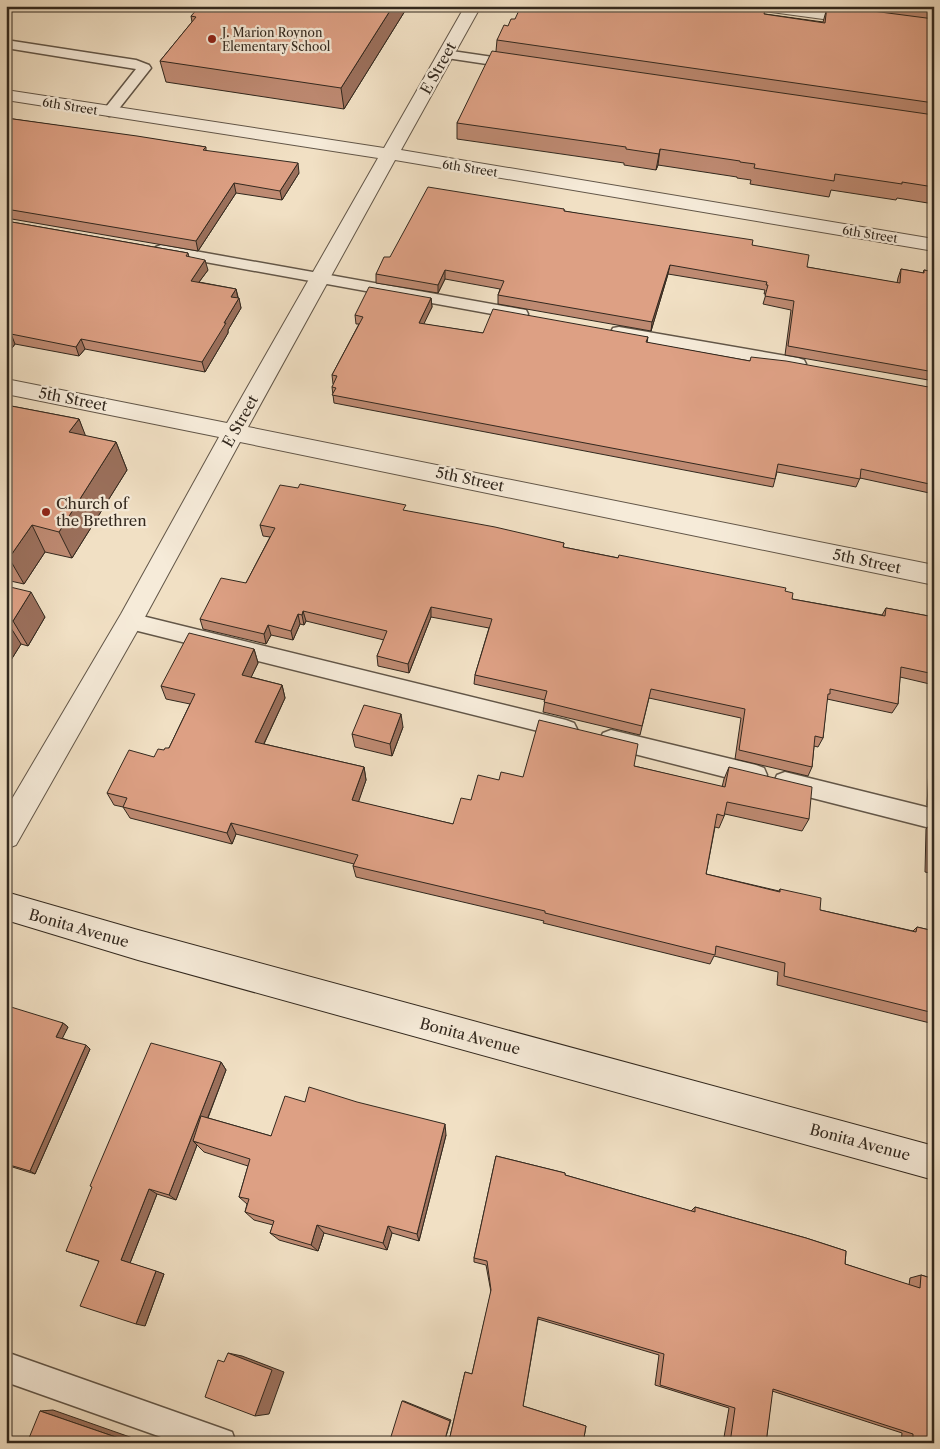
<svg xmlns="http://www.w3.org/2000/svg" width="940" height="1449" font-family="'Libre Caslon Text',serif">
<rect width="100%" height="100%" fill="#f1e0c4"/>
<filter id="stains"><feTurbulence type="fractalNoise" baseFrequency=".004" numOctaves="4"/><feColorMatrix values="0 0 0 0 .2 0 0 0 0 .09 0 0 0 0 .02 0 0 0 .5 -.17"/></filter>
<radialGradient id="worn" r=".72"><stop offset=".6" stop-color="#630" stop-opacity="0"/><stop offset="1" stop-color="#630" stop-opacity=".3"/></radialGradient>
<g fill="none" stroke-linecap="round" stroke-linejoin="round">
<!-- service casing -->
<g stroke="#625648" stroke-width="3">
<g id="service">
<polygon points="6,40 136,60 149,65 151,68 114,115 109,116 102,112 136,69 6,48"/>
<polygon points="445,50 514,60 521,64 514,68 440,57 439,54 440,51"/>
<polygon points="161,245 520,309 526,310 528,314 526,318 520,319 156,253 153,250 156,247"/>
<polygon points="619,327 798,358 804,360 806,364 804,368 798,370 613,336 611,332 613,328"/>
<polygon points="130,613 566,720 574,723 577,729 574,735 566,738 130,629 123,627 120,621 123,615"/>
<polygon points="611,730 756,765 764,768 767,775 764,782 756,785 611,748 603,745 600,739 603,733"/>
<polygon points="785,772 934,809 934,829 777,789 774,782 777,775"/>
<polygon points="6,1352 221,1428 232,1432 236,1443 178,1443 6,1382"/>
</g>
</g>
<!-- minor casing -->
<g stroke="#625648" stroke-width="2">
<g id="minor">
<polygon points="465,6 481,6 401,150 934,239 934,251 395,160 248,427 934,565 934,585 240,442 139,628 16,845 6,849 6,809 121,614 219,437 6,394 6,379 227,423 378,158 6,100 6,90 384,148"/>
<polygon points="756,6 801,6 934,24 934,34 764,11 758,9"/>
</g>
</g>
<!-- secondary casing -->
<g stroke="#32281e" stroke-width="2">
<polygon id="secondary" points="6,892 138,930 934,1146 934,1180 138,960 6,920"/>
</g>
<!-- service -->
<use href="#service" fill="#f6ebd9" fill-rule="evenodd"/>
<!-- minor -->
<use href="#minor" fill="#f6ebd9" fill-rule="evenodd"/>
<!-- secondary -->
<use href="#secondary" fill="#f6ebd9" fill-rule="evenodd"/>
</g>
<!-- wall -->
<g fill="#be8a72" stroke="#32281e">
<polygon points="408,6 344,109 166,82 160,61 192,22 191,16"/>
<polygon points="826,6 934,6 934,204 897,198 896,200 831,190 829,197 750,184 751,180 737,178 737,177 658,165 656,170 624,165 624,163 457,139 457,123 496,51 497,40 508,26 515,19 765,14 823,22 827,8 826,7"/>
<polygon points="6,118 206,147 206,151 299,173 282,200 236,193 198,251 6,218"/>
<polygon points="564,209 564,211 752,245 807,267 897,283 898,278 901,269 923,273 924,270 934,272 934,381 785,355 791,310 763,304 766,294 764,294 765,290 668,274 651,331 498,304 498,295 500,289 445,279 438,293 376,283 376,274 390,257"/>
<polygon points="6,221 188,253 189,257 208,270 199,282 236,289 241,308 228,330 228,333 205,372 85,349 79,356 15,344 12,348 6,347"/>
<polygon points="431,298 432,307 423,324 483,333 648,337 647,343 750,361 934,388 934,494 860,478 856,487 777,472 773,487 334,403 332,387 334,384 333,384 332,375 359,324 356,324 355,315"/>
<polygon points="6,405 79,419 85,436 116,442 127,470 72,558 45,552 24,584 6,580"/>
<polygon points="406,511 564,543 563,547 785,591 792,599 882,615 886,608 934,617 934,685 900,677 898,704 892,713 827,699 823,738 818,747 814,746 812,767 808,776 735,759 741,718 649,698 640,735 543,712 545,700 474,684 475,675 489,628 431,617 409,673 378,666 377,656 384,640 306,621 304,625 300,624 293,640 271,635 266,644 203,629 200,619 246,583 270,537 263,536 260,525"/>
<polygon points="6,586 45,617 28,646 21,644 6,668"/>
<polygon points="254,649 258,663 251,677 282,685 285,698 264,744 364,767 366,780 358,802 453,824 471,800 499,780 634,766 722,787 724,779 729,767 809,819 802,831 725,814 719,828 715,827 706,874 779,891 780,889 820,910 913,931 917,927 934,931 934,1024 777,985 778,972 714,956 710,964 543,923 544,921 356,877 353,866 354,864 236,834 232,844 130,818 123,807 114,805 107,793 154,757 164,750 169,748 190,704 166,699 161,686"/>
<polygon points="403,727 392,756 355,747 352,734"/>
<polygon points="934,761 934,807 927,805 929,768"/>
<polygon points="933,821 934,821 934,874 925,872 926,829"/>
<polygon points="6,1017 63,1023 68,1027 62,1038 90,1049 35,1174 6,1165"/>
<polygon points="221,1062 226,1070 208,1118 271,1136 305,1102 446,1135 419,1241 392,1233 387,1250 324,1233 318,1251 279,1240 270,1233 273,1225 254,1220 245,1212 247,1204 239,1197 248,1166 204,1152 197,1145 176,1200 157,1194 130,1263 164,1274 145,1326 98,1261 66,1251"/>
<polygon points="496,1156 565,1173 565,1175 691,1211 695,1207 806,1238 846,1251 845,1264 909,1285 910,1278 921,1275 934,1279 934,1443 901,1443 902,1433 772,1391 766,1443 723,1443 729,1408 655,1385 659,1355 538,1319 523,1406 586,1426 583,1443 454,1443 449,1441 465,1372 472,1374 491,1292 486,1265 474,1262 474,1258"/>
</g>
<!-- shaded-wall -->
<g fill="#9b705c" stroke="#32281e">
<polygon points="393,6 408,6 344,109 341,88"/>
<polygon points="660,149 658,165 656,170 659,154"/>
<polygon points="298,163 299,173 282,200 280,191"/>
<polygon points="234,183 236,193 198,251 196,241"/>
<polygon points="205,260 208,270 193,290 191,281"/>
<polygon points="670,265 668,274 651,331 652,322"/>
<polygon points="445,270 445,279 438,293 438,285"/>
<polygon points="236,289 238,299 231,297"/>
<polygon points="239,298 241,308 228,330 228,333 205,372 202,362 224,323"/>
<polygon points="431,298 432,307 420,332 419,323"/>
<polygon points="11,334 15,344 12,348 8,338"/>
<polygon points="81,339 85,349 79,356 76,347"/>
<polygon points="79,419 90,447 69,432"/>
<polygon points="116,442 127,470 72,558 59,532"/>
<polygon points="32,525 45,552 24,584 9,558"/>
<polygon points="31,592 45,617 28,646 13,621"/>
<polygon points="431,607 431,617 409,673 408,664"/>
<polygon points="303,611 306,621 304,625 302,615"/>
<polygon points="298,614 300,624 293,640 291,631"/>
<polygon points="6,620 21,644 6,668"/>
<polygon points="268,625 271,635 266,644 264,634"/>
<polygon points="254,649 258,663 246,688 242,675"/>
<polygon points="282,685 285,698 259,754 255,742"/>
<polygon points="401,714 403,727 392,756 390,744"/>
<polygon points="364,767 366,780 355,812 352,800"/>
<polygon points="231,823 236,834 232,844 227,833"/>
<polygon points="63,1023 68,1027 61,1041 56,1037"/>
<polygon points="86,1045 90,1049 35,1174 30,1171"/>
<polygon points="221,1062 226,1070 198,1143 193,1141 197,1145 176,1200 169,1195"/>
<polygon points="445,1124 446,1135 419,1241 417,1234"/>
<polygon points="149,1189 157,1194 130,1263 121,1260"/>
<polygon points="317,1225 324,1233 318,1251 311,1245"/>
<polygon points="388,1226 392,1233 387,1250 383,1243"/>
<polygon points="156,1271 164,1274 145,1326 136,1324"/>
<polygon points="228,1353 242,1356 284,1372 269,1414 255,1416"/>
<polygon points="402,1401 404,1401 451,1420 444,1443"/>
<polygon points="53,1410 147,1443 133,1443 40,1411"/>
</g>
<!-- building -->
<g fill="#dda084" stroke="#32281e">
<polygon points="200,6 393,6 341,88 160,61 196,17 191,16"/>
<polygon points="521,6 766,6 764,14 825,23 827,6 834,6 934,19 934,103 497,40 504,25 508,26 511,19 515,19"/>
<polygon points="492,51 934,115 934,187 902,182 902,184 835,174 834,181 754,168 755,164 740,162 740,161 660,149 659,154 626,149 626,147 457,123"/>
<polygon points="6,118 137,136 206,147 203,150 298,163 280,191 234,183 196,241 6,209"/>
<polygon points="428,187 564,209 564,211 753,240 752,245 809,255 807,267 900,283 901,269 924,273 924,270 934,272 934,372 788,346 794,301 765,296 768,285 766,285 767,282 670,265 652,322 498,295 504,281 445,270 438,285 376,274 384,257 390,257"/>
<polygon points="6,221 188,253 186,256 205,260 191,281 236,289 231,297 239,298 224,323 226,323 202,362 81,339 76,347 11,334 8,338 6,338"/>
<polygon points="369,287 431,298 419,323 483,333 493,309 648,337 646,342 750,361 751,357 786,361 934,388 934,485 861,469 860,479 778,464 775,479 332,395 336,388 332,387 337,376 332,375 363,317 355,315"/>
<polygon points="6,405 79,419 69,432 116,442 59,532 32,525 9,558 6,557"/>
<polygon points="300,484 406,505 403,510 495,527 564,543 563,547 618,558 619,555 786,588 785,591 793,593 792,599 885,616 886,608 934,617 934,674 901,667 898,704 830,689 830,694 828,694 823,738 815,736 812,767 739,750 745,709 651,689 642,726 544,702 547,691 475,675 492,619 431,607 408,664 377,656 387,631 303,611 302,615 298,614 291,631 268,625 264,634 200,619 221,578 246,583 275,528 260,525 280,485 298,488"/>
<polygon points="6,586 31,592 13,621 6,619"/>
<polygon points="189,633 254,649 242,675 282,685 255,742 364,767 352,800 453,824 461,798 471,800 478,775 499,780 501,772 523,777 539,720 638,744 634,766 725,787 729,767 812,787 809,819 727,802 724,816 717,814 706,874 780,892 780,889 821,898 820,910 916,932 917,927 934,931 934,1013 784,976 785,963 716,946 715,955 545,913 545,911 353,866 358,855 231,823 227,833 123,807 127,798 107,793 129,750 154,757 158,749 164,750 165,748 169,748 195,694 161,686"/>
<polygon points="364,705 401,714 390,744 352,734"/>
<polygon points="933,821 934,821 934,864 932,864"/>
<polygon points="11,1007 63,1023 56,1037 86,1045 30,1171 6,1164 6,1017"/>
<polygon points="151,1043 221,1062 169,1195 149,1189 121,1260 156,1271 136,1324 80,1306 99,1261 66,1251 92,1187 90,1186"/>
<polygon points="309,1087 357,1102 445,1124 417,1234 388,1226 383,1243 317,1225 311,1245 270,1233 274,1221 245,1212 249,1199 239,1197 250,1159 193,1141 201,1116 271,1136 285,1096 305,1102"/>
<polygon points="496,1156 565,1173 565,1175 695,1212 695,1207 806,1238 846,1251 845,1264 920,1288 921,1275 934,1279 934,1443 913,1443 913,1434 773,1389 766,1443 730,1443 735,1408 660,1385 664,1354 538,1317 523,1406 586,1426 583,1443 454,1443 449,1441 465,1372 472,1374 491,1290 487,1261 474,1258"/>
<polygon points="228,1353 272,1370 255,1416 205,1397 218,1360 224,1362"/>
<polygon points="402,1401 450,1421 444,1443 389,1443"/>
<polygon points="40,1411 133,1443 27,1443"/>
</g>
<!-- markers -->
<g fill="#8f2418" stroke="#f6ebd9" stroke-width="2">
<circle cx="212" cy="39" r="5"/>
<circle cx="46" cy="512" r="5"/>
</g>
<g text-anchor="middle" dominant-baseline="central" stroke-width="4.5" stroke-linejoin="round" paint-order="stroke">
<!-- far-poi labels -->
<g font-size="12" fill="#32281e" stroke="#f6ebd9" text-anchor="start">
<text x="222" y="32">J. Marion Roynon<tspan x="222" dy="14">Elementary School</tspan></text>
</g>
<!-- far-street labels -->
<g font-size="12" fill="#32281e" stroke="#f6ebd9">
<text transform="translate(70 106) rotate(9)">6th Street</text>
<text transform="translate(470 168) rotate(9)">6th Street</text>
<text transform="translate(870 234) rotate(9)">6th Street</text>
</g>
<!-- street labels -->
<g font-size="15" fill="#32281e" stroke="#f6ebd9">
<text transform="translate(438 68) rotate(-61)">E Street</text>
<text transform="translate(73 399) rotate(11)">5th Street</text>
<text transform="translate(240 421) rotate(-61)">E Street</text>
<text transform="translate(470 479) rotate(12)">5th Street</text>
<text transform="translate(867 561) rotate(12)">5th Street</text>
<text transform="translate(79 928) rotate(16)">Bonita Avenue</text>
<text transform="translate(470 1036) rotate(15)">Bonita Avenue</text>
<text transform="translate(860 1142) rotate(15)">Bonita Avenue</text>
</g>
<!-- poi labels -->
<g font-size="15" fill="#32281e" stroke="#f6ebd9" text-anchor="start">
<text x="56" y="503">Church of<tspan x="56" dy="17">the Brethren</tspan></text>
</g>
</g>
<!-- margin -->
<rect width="940" height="1449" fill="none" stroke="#f1e0c4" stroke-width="25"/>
<rect x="8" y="8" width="925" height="1434" fill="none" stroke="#32281e" stroke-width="2.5"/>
<rect x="12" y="12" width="915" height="1424" fill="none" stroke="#32281e"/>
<rect width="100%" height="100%" filter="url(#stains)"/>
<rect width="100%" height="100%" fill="url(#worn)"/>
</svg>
